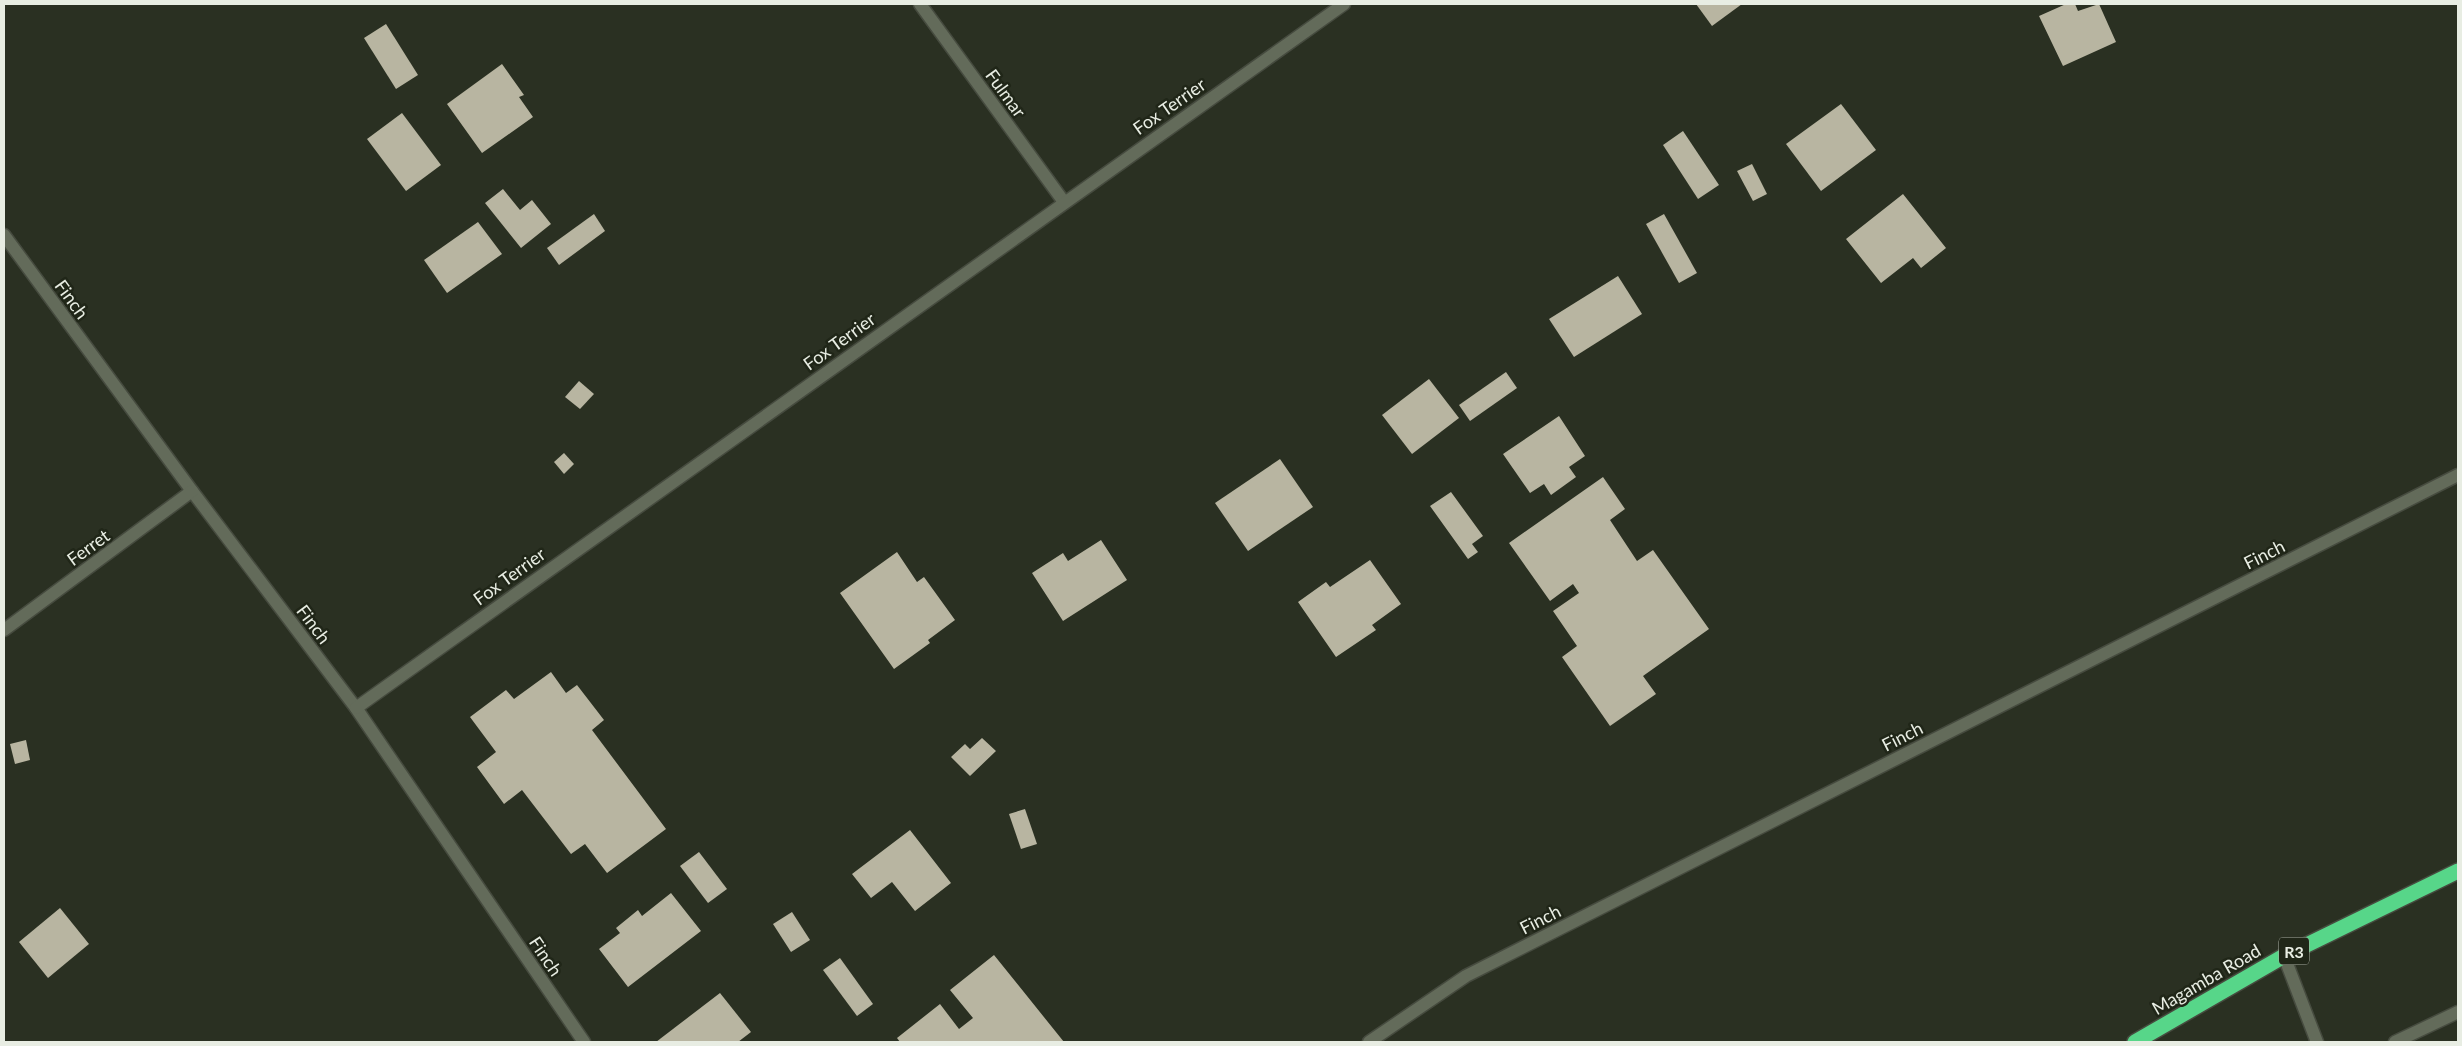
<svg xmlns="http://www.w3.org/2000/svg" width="2462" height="1046" font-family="Lato,sans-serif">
<rect width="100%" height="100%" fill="#2a3022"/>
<!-- building -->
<g fill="#b8b5a1">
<polygon points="1696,4 1742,4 1712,26"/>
<polygon points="2066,4 2075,4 2078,11 2099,4 2116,42 2063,66 2039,16"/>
<polygon points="386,24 418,75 396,89 364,38"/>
<polygon points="502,64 524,95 519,97 533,117 482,153 447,104"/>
<polygon points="1841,104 1876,150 1821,191 1786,144"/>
<polygon points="402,113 441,165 406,191 367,139"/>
<polygon points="1683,131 1719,185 1698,199 1663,145"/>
<polygon points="1752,164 1767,194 1753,201 1737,171"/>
<polygon points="503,189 520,210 532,200 551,224 521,248 485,203"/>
<polygon points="1903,194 1946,248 1921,268 1913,258 1881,283 1846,239"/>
<polygon points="594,214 605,231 559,265 547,248"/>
<polygon points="1664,214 1697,273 1679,283 1646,224"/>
<polygon points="478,222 502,254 447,293 424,260"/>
<polygon points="1618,276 1642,314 1574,357 1549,319"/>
<polygon points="1506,372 1517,388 1470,421 1459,405"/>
<polygon points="1429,379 1459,418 1412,454 1382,415"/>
<polygon points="579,381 594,394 580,409 565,397"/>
<polygon points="1559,416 1585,456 1569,467 1576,477 1551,495 1544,484 1530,493 1503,454"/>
<polygon points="564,453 574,464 564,474 554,462"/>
<polygon points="1280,459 1313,507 1248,551 1215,503"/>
<polygon points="1603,477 1625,509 1610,520 1637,561 1653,550 1709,629 1643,676 1656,694 1610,726 1562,657 1577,646 1553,611 1579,593 1573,584 1550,601 1509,543"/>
<polygon points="1451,492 1483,536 1472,544 1478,552 1468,559 1430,506"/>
<polygon points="1101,540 1127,580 1063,621 1032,573 1063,553 1068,561"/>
<polygon points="897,552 917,582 924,577 955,620 928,640 930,643 894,669 840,593"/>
<polygon points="1370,560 1401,604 1372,625 1376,630 1336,657 1298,602 1326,582 1330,587"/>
<polygon points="551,672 566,693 577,685 604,720 592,730 666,829 607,873 585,844 571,854 522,790 504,804 477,767 496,752 470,717 506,690 514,699"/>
<polygon points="982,738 996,751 970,776 951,757 965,744 970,749"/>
<polygon points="26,740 30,760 15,764 10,744"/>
<polygon points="1025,809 1037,844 1021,849 1009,814"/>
<polygon points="910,830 951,883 915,911 892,882 871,898 852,874"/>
<polygon points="699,852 727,889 708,903 680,866"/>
<polygon points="671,893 701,931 628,987 599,949 620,933 616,928 638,910 642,916"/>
<polygon points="60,908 89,944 48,978 19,942"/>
<polygon points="792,912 810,940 791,952 773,924"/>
<polygon points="994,955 1064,1042 900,1042 897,1038 940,1004 959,1029 973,1018 950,990"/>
<polygon points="840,958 873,1004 857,1016 823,970"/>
<polygon points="720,993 751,1032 738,1042 656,1042"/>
</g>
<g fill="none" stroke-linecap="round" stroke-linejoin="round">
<!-- lane casing -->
<g stroke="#464b3f" stroke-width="15">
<g id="lane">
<polyline points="2284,956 2317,1042"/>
<polyline points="2395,1042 2458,1012"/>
</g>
</g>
<!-- street casing -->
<g stroke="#464b3f" stroke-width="15">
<g id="street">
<polyline points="920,4 1064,202"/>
<polyline points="4,235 192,491 356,708 584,1042"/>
<polyline points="4,630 192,491"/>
<polyline points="356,708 1344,4"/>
<polyline points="1369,1042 1466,976 2458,475"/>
</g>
</g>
<!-- highway casing -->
<g stroke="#464b3f" stroke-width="18">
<polyline id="highway" points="2135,1042 2284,956 2458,871"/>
</g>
<!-- lane -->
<use href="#lane" stroke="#636b5a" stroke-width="12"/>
<!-- street -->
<use href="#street" stroke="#636b5a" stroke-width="12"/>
<!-- highway -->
<use href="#highway" stroke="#57d689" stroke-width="15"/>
</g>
<g text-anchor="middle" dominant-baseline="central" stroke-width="5" stroke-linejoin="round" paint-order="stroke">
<!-- shield labels -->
<rect fill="#202618" stroke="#acb1a6" stroke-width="1" x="2279" y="937.5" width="30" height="27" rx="4"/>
<g font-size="16" font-weight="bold" fill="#e8ede3">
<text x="2294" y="951">R3</text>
</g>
<!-- street labels -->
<g font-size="18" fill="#e8ede3" stroke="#202618">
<text transform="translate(1006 93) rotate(54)">Fulmar</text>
<text transform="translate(1169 106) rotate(-35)">Fox Terrier</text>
<text transform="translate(72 299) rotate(54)">Finch</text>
<text transform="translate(839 341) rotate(-36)">Fox Terrier</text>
<text transform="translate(88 547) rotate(-36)">Ferret</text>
<text transform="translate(2264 554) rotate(-27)">Finch</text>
<text transform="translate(509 576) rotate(-36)">Fox Terrier</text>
<text transform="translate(314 624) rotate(53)">Finch</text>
<text transform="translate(1902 736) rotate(-27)">Finch</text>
<text transform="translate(1540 919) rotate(-27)">Finch</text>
<text transform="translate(546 956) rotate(56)">Finch</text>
<text transform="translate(2206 979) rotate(-30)">Magamba Road</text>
</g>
</g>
<!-- border -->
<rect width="2462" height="1046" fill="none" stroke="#e8ede3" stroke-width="10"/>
</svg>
